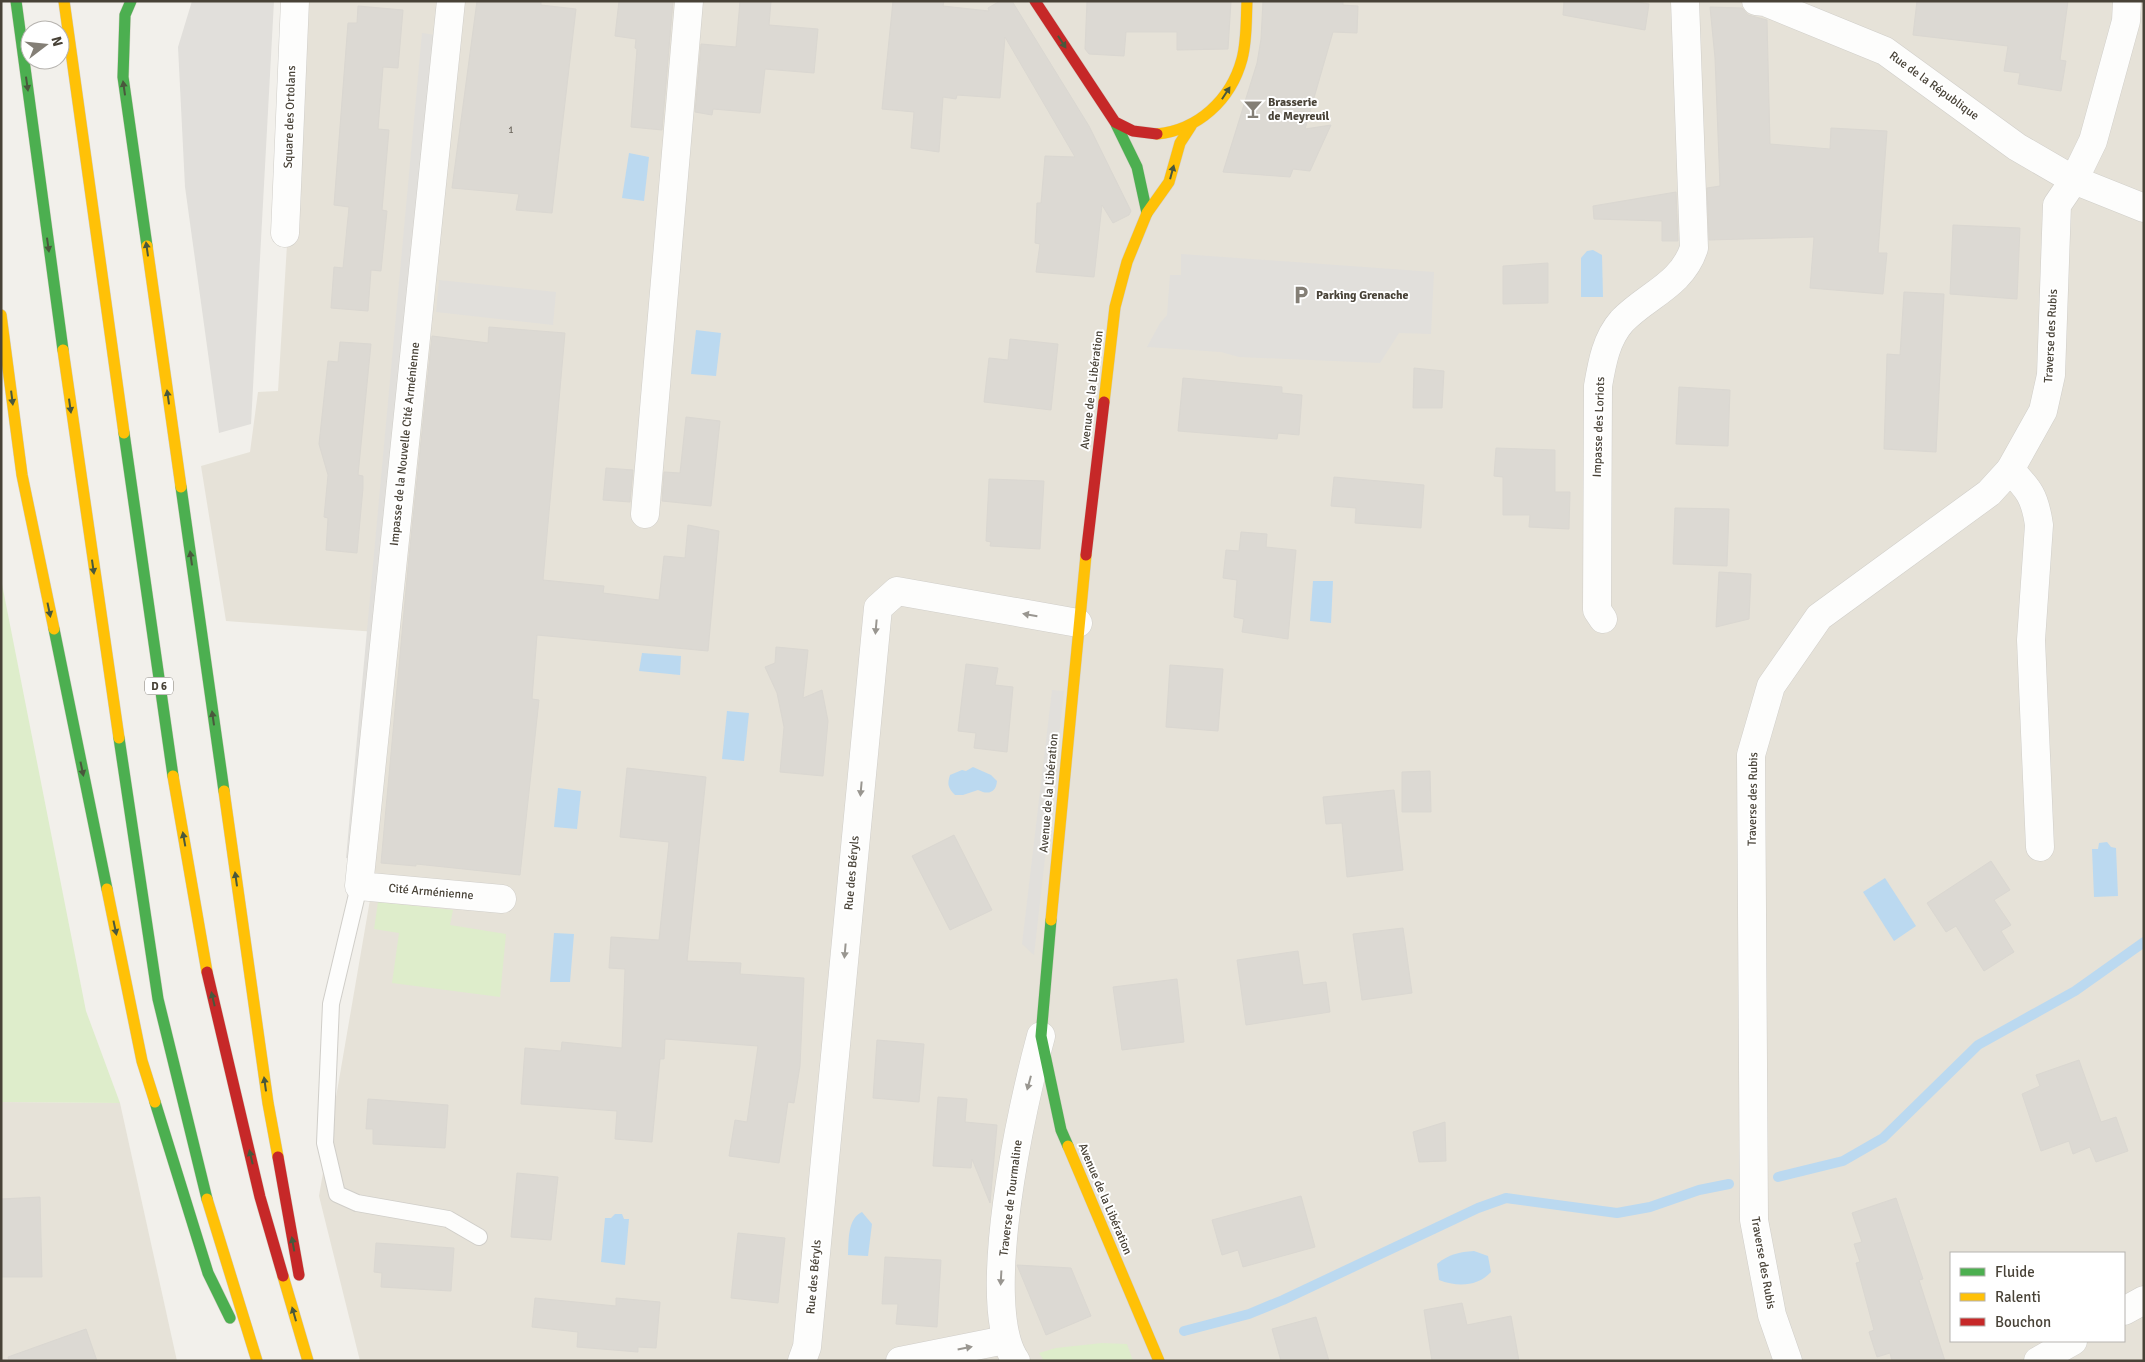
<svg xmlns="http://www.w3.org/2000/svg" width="2145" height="1362" font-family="Signika,sans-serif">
<rect width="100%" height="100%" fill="#f2f0eb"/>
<!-- residential -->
<g fill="#e6e2d8" fill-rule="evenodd">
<path d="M302,1H2144V1361H360L319,1196L371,894L390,633L226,621L201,466L250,452L258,392L278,391ZM1951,1253H2124V1341H1951Z"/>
<polygon points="1,1102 120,1103 177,1361 1,1361"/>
</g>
<!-- green -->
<g fill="#deedcb">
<polygon points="1,579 86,1011 120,1103 1,1102"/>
<polygon points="378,902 453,910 450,925 506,934 500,997 392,983 399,933 374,929"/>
<polygon points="1102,1343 1127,1344 1133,1361 1044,1361 1039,1353 1056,1348"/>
</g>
<!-- parking -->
<g fill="#e1dfdb">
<polygon points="192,1 274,1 251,424 219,433 185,187 178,47"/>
<polygon points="422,33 435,35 356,859 346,858"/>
<polygon points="1181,254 1434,272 1431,334 1399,333 1380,363 1239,357 1221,352 1147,347 1160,323 1167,315 1170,275 1181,275"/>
<polygon points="439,280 556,292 553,325 436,312"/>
<polygon points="1052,690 1064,691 1034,955 1022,944"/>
</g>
<!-- water -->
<g fill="#bbd9f0">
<polygon points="629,153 649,157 644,201 622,198"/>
<polygon points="1593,250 1602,255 1603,297 1581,297 1581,258 1587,251"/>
<polygon points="696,330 721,333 716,376 691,374"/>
<polygon points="1313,581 1333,581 1331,623 1310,621"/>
<polygon points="642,653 681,656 680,675 639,671"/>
<polygon points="727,711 749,713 744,761 722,759"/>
<path d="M973,767L991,775L997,781C996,793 988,795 978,790L963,795H955C948,788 947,784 950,775L962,770L966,771Z"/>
<polygon points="558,788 581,791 577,829 554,827"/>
<polygon points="2107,842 2111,847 2116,848 2118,896 2094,897 2092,849 2098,849 2099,843"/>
<polygon points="1885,878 1916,926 1894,941 1863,892"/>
<polygon points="554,933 574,934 570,982 550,982"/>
<path d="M862,1212L872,1224L868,1256L848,1255C849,1241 847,1219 862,1212Z"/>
<polygon points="615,1214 622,1214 624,1219 629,1219 625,1265 601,1262 605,1218 611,1218"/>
<path d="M1474,1251L1488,1256L1491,1272C1477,1287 1457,1287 1439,1280L1437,1264C1449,1254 1459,1252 1474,1251Z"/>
</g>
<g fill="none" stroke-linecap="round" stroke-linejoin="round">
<!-- stream -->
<g stroke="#bbd9f0" stroke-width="10">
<polyline points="1778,1177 1843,1161 1883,1138 1978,1045 2075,991 2144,942"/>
<polyline points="1184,1331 1249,1314 1283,1300 1478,1208 1506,1198 1617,1213 1650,1207 1699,1190 1729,1184"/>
</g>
</g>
<!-- building -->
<g fill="#dcd9d3" stroke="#dad7d1">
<polygon points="477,1 541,1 541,5 576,9 552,213 516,210 519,194 452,188"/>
<polygon points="619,1 673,1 662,130 631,127 637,49 635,48 636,39 615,36"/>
<polygon points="740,1 771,1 769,25 818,29 814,73 765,69 760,113 713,109 712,115 695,112 701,44 736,47"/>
<polygon points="893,1 944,1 943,6 989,11 988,8 1000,1 1012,1 1089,126 1131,211 1129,215 1113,223 1102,205 1094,277 1036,272 1040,244 1035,243 1037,203 1041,203 1045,156 1075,157 1005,37 1000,98 957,95 956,99 943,97 939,152 911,148 914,112 882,109"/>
<polygon points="1087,1 1231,1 1228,49 1177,50 1177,32 1126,32 1124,56 1089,54 1085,49"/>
<polygon points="1263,1 1343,1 1343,5 1358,6 1357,33 1333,32 1305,129 1331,125 1310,171 1293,169 1290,177 1223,172 1257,63 1261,39"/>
<polygon points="1564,1 1632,1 1649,4 1645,30 1563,15"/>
<polygon points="1917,1 2068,1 2060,60 2066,61 2061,91 2018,84 2020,73 2004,71 2008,46 1913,35"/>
<polygon points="358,6 403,10 398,68 383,67 378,129 389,130 382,210 387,211 381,271 371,270 368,311 331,308 334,267 343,268 349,207 334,205 348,23 357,23"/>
<polygon points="1710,7 1742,8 1748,15 1767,20 1770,144 1830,149 1831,128 1887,131 1878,253 1887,253 1883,294 1810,288 1814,237 1709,240 1707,188 1720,186 1715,58"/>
<polygon points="1676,192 1678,241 1662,241 1662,221 1594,219 1593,206"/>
<polygon points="1953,225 2020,228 2017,299 1950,294"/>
<polygon points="1548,263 1548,303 1503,304 1503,266"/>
<polygon points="1904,292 1944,294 1936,452 1884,449 1887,354 1900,355"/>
<polygon points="489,327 565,333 543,580 604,586 603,593 659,600 664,556 685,558 688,525 719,531 708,651 537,635 532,699 539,700 520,875 416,864 416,866 381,863 409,557 432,336 488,343"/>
<polygon points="1010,339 1058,344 1051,410 984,402 989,358 1008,360"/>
<polygon points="340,342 371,344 358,475 363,476 363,488 357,553 326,550 328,518 324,517 328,475 319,444 328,361 338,362"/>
<polygon points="1414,368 1444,371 1442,408 1413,408"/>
<polygon points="1183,378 1282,387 1282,393 1302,395 1299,435 1278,433 1277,439 1178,431"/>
<polygon points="1679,387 1730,390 1728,446 1676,444"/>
<polygon points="686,417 720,421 711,506 662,501 664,472 680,473"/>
<polygon points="1496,448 1555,450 1555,492 1570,492 1569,529 1529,527 1530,515 1503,515 1503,477 1494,476"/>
<polygon points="606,468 633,470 630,502 603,500"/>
<polygon points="1334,477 1424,485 1421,528 1355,523 1356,508 1331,506"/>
<polygon points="989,479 1044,481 1040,549 990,546 991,542 986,541"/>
<polygon points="1675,508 1729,509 1727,566 1673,564"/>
<polygon points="1241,532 1267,534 1266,547 1296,550 1288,639 1242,632 1244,619 1234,617 1237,580 1223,578 1226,550 1239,551"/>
<polygon points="1719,572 1751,574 1749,619 1716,627"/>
<polygon points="776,647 808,650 803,698 822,690 828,721 823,776 780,772 784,727 777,693 765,667 775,663"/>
<polygon points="966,664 998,668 995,685 1013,687 1007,752 974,748 976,733 958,731"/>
<polygon points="1170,665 1223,669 1218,731 1166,727"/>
<polygon points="627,768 706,777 687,961 741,963 740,974 804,978 800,1066 794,1103 788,1102 779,1163 729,1156 735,1120 747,1122 758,1046 665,1039 664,1059 660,1059 652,1142 615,1139 617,1111 521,1104 525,1048 561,1051 562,1042 622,1048 625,969 609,968 611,937 659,940 669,842 620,837"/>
<polygon points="1430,771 1431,812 1402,812 1402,772"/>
<polygon points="1394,790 1403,870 1347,877 1342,823 1326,824 1323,797"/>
<polygon points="954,835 992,910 950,930 912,856"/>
<polygon points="1991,861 2010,890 1994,900 2011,925 2001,931 2014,952 1984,971 1956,926 1946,932 1927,903"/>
<polygon points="1403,928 1412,993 1362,1000 1353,934"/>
<polygon points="1298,951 1303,985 1326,982 1330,1012 1246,1025 1237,960"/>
<polygon points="1177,979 1184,1042 1122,1050 1113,987"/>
<polygon points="877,1040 924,1044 919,1102 873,1098"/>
<polygon points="2079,1060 2101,1122 2116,1117 2128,1151 2096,1162 2090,1147 2073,1154 2069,1141 2041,1151 2022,1094 2040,1086 2036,1075"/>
<polygon points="938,1097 967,1099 965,1122 997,1125 990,1203 972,1159 971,1168 933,1166"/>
<polygon points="368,1099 448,1105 445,1148 373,1144 373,1129 366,1129"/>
<polygon points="1445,1122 1446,1161 1419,1162 1413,1132"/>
<polygon points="517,1173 558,1177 551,1240 511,1237"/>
<polygon points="1301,1196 1315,1247 1243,1267 1238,1250 1222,1255 1212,1220"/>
<polygon points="40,1197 42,1277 1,1277 1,1199"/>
<polygon points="1896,1198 1923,1279 1919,1280 1945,1361 1892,1361 1890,1353 1877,1357 1869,1332 1874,1330 1856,1263 1860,1262 1854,1244 1862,1242 1852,1213"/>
<polygon points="738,1233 785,1238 778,1303 731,1298"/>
<polygon points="376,1243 454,1248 451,1291 381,1287 382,1273 374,1272"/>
<polygon points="885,1257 941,1260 937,1327 896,1324 898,1304 882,1304"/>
<polygon points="1017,1265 1071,1268 1091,1316 1046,1335"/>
<polygon points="535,1298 616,1306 616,1298 660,1302 656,1348 638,1347 638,1352 577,1347 578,1332 532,1327"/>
<polygon points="1462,1303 1467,1325 1511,1316 1519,1361 1432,1361 1424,1310"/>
<polygon points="1316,1317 1329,1361 1281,1361 1272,1329"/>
<polygon points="86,1329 97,1361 9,1361 8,1357"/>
</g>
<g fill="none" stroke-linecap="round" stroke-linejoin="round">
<!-- lane casing -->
<g stroke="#d0cec9" stroke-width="18">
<polyline id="lane" points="359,886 331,1004 325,1143 337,1194 357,1203 448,1219 479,1237"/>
</g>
<!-- street casing -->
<g stroke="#d0cec9" stroke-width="29">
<g id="street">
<polyline points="451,1 359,886 502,899"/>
<polyline points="1756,1 1765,2 1885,51 2017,147 2074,180 2144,208"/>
<polyline points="285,233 295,1"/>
<path d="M2010,470C2029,489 2035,497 2039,525L2031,640L2040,847"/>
<polyline points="645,514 689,1"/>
<path d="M1603,619L1597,610L1598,386C1602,363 1606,339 1622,321C1647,295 1682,285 1694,248L1685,1"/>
<polyline points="2124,1311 2144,1300"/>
<polyline points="802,1361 807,1347 878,608 897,591 1078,623"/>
<polyline points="900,1361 1005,1340"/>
<path d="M1016,1361C977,1305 1023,1102 1041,1036"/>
<polyline points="1788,1361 1772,1315 1754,1220 1751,755 1771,686 1819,617 1989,493 2010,470 2043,411 2051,375 2057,205 2074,180 2093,141 2126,21 2127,1"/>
<polyline points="2038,1361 2073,1341"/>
</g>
</g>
<!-- fast casing -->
<g stroke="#d2cdc2" stroke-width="12">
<g id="fast">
<polyline points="16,1 63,350"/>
<polyline points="131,1 125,15 123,77 147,246"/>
<polyline points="1116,124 1137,167 1147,213"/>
<polyline points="124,433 173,776"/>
<polyline points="181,487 224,791"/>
<polyline points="54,629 107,889"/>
<polyline points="119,738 158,999 207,1199"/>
<polyline points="1051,920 1041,1036 1061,1130 1068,1146"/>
<polyline points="155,1102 208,1273 230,1318"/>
</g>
</g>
<!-- slow casing -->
<g stroke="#d2cdc2" stroke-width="12">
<g id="slow">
<polyline points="64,1 124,433"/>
<path d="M1157,134C1198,130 1231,100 1242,59C1247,40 1246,21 1247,1"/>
<polyline points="147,246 181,487"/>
<polyline points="1,315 22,475 54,629"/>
<polyline points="63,350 119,738"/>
<polyline points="1104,402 1115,307 1127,262 1147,213 1169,182 1180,143 1191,126"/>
<polyline points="173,776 207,972"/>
<polyline points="224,791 268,1103 278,1157"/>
<polyline points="107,889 142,1061 155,1102"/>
<polyline points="1051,920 1086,555"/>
<polyline points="1068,1146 1159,1361"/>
<polyline points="207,1199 257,1361"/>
<polyline points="283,1276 308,1361"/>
</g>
</g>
<!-- jam casing -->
<g stroke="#d2cdc2" stroke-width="12">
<g id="jam">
<polyline points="1035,1 1115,122 1133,131 1157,134"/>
<polyline points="1086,555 1104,402"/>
<polyline points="207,972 260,1197 283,1276"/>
<polyline points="278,1157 299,1275"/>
</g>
</g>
<!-- lane -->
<use href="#lane" stroke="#fdfdfc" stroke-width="16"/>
<!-- street -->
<use href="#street" stroke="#fdfdfc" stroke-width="28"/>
<!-- fast -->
<use href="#fast" stroke="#4caf50" stroke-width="11"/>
<!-- slow -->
<use href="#slow" stroke="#ffc107" stroke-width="11"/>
<!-- jam -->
<use href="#jam" stroke="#c62828" stroke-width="11"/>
</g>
<!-- one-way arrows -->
<defs><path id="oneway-solid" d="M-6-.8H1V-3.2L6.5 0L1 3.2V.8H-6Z" transform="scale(1.25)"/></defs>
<g fill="#49583c">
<use href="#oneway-solid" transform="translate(1062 42) rotate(57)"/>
<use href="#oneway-solid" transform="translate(27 84) rotate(82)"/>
<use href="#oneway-solid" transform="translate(124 88) rotate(-98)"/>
<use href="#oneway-solid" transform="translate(1226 93) rotate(-57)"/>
<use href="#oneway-solid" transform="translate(1172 172) rotate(-75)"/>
<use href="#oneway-solid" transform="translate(48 245) rotate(82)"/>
<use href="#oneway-solid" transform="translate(147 249) rotate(-98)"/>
<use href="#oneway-solid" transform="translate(168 397) rotate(-98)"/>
<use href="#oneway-solid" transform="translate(12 398) rotate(83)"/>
<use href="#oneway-solid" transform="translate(70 406) rotate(82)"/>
<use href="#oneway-solid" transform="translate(191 558) rotate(-98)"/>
<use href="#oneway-solid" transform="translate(93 567) rotate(82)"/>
<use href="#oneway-solid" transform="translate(49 610) rotate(78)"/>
<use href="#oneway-solid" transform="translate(213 718) rotate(-98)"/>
<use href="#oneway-solid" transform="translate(82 769) rotate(78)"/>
<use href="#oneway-solid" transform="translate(184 839) rotate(-100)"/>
<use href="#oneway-solid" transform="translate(236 879) rotate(-98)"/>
<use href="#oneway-solid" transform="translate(115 928) rotate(78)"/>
<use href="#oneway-solid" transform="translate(213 999) rotate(-103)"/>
<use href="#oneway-solid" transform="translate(265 1084) rotate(-98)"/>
<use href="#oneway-solid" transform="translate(251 1157) rotate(-103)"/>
<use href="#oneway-solid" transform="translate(293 1244) rotate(-100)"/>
<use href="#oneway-solid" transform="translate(294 1314) rotate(-106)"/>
</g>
<g fill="#999690">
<use href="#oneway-solid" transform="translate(1030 615) rotate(-170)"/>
<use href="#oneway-solid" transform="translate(876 627) rotate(95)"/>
<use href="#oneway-solid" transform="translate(861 789) rotate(95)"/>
<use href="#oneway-solid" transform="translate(845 951) rotate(95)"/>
<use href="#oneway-solid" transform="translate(1029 1083) rotate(105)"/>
<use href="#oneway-solid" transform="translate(1001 1278) rotate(93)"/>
<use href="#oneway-solid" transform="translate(965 1348) rotate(-11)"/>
</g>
<!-- icons -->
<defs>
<g id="bar-bare" transform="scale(1.5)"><path d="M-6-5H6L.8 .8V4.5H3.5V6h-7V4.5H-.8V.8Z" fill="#847f76" stroke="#fff" stroke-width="2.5" paint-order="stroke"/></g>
<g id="parking-bare" transform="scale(1.5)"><path d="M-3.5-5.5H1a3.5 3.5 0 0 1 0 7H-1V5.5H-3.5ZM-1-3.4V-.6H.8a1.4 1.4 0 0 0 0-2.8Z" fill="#847f76" stroke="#fff" stroke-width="2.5" paint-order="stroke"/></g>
</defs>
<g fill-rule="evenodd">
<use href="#bar-bare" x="1253" y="109"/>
<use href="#parking-bare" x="1301" y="295"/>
</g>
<g text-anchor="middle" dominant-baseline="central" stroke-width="4" stroke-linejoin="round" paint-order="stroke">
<!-- number labels -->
<g font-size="10" fill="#6e685f">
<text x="511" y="130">1</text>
</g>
<!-- shield labels -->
<rect fill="#fff" stroke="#7f7b73" stroke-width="1" x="145" y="677.5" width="28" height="17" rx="4"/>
<g font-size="11" font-weight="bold" fill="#484237">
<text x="159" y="686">D 6</text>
</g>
<!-- street labels -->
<g font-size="12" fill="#484237" stroke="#fff">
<text transform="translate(1934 86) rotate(36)">Rue de la République</text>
<text transform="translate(290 117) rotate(-88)">Square des Ortolans</text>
<text transform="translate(2051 336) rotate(-87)">Traverse des Rubis</text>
<text transform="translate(1092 390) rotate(-83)">Avenue de la Libération</text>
<text transform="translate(1599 427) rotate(-88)">Impasse des Loriots</text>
<text transform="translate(405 444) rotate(-84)">Impasse de la Nouvelle Cité Arménienne</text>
<text transform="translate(1049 793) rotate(-85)">Avenue de la Libération</text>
<text transform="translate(1753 799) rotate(-89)">Traverse des Rubis</text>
<text transform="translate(852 873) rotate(-85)">Rue des Béryls</text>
<text transform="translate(431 892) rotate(5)">Cité Arménienne</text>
<text transform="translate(1011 1198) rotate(-83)">Traverse de Tourmaline</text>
<text transform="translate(1105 1199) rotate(67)">Avenue de la Libération</text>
<text transform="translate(1763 1263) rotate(80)">Traverse des Rubis</text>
<text transform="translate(814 1277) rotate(-85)">Rue des Béryls</text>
</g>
<!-- poi labels -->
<g font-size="12" font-weight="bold" fill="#484237" stroke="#fff" text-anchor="start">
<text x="1268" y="102">Brasserie<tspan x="1268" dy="14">de Meyreuil</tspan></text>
<text x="1316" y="295">Parking Grenache</text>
</g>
</g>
<!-- border -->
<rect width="2145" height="1362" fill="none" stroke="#484237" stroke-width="5"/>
<!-- legend -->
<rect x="1950" y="1252" width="175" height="90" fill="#ffffff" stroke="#b6b3af"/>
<rect x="1960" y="1268" width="25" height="8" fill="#4caf50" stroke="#b6b3af"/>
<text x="1995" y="1277" font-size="15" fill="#484237">Fluide</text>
<rect x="1960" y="1293" width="25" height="8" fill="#ffc107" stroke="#b6b3af"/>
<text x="1995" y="1302" font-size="15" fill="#484237">Ralenti</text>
<rect x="1960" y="1318" width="25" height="8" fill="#c62828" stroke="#b6b3af"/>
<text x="1995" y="1327" font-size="15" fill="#484237">Bouchon</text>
<!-- north arrow -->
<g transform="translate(45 45) rotate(74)"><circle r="24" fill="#ffffff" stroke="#b6b3af"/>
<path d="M0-4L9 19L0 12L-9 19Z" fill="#847f76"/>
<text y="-8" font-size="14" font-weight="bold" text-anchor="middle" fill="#484237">N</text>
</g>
</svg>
